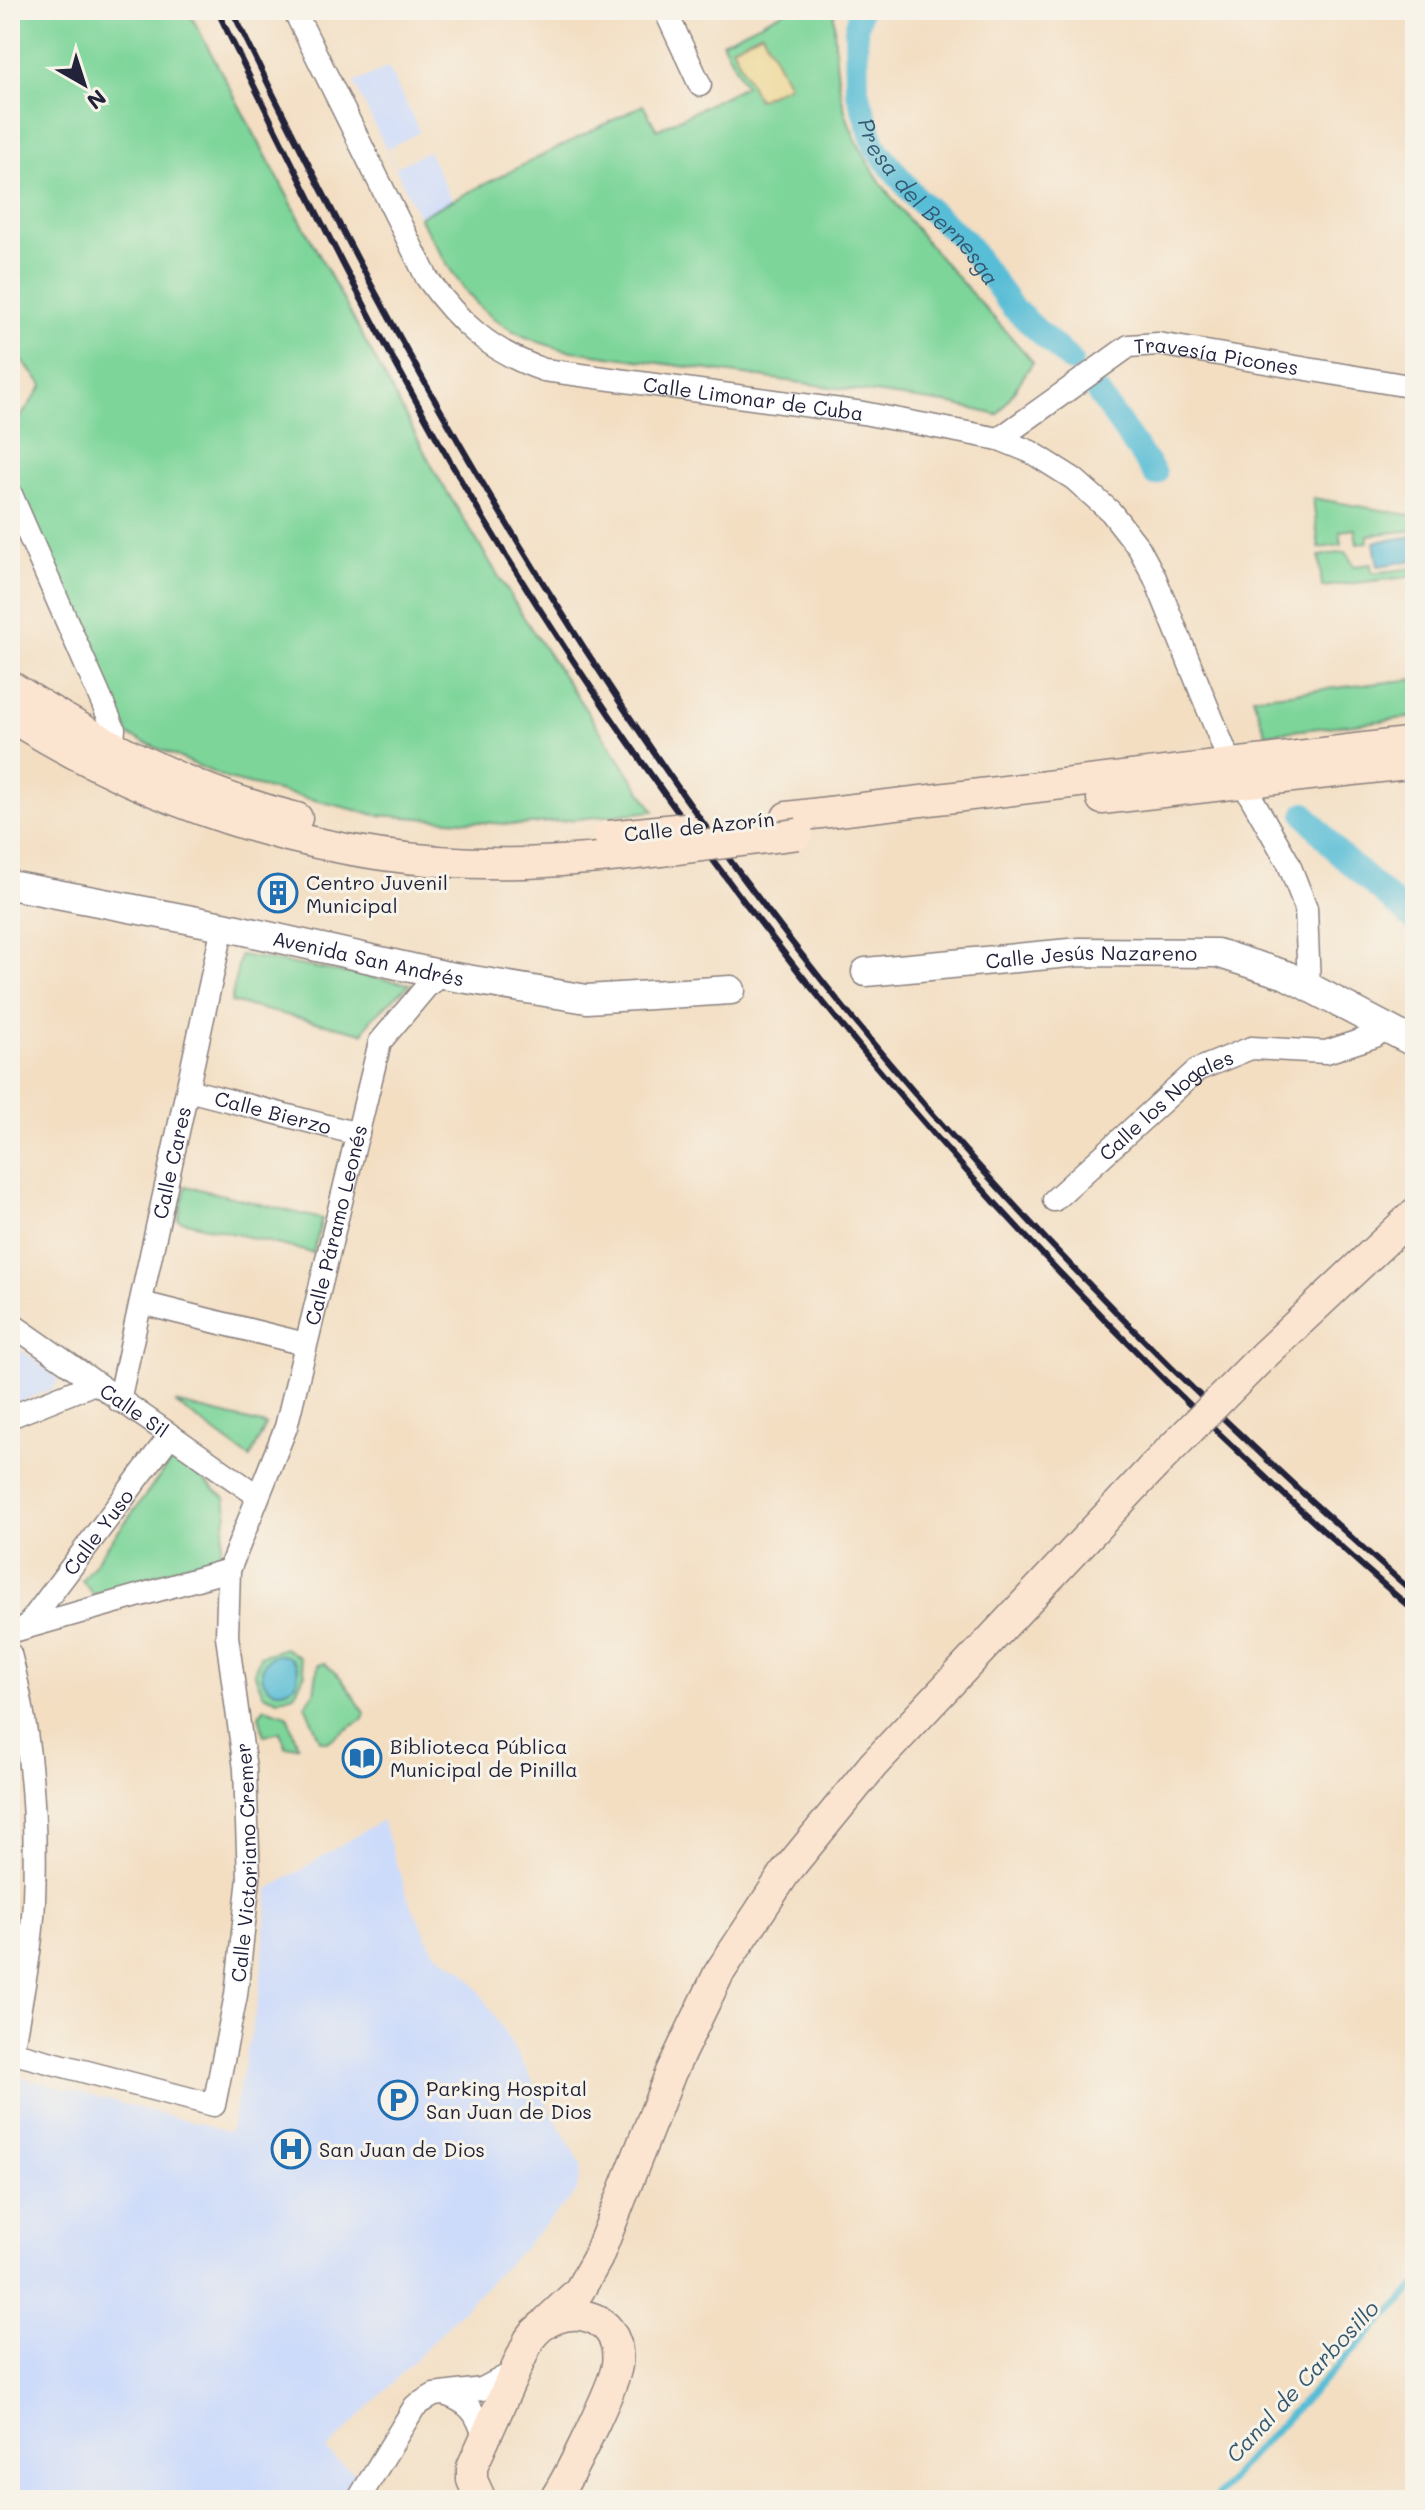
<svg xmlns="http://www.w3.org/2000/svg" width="1425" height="2510" font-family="Mali,sans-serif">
<rect width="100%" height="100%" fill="#f7f3e8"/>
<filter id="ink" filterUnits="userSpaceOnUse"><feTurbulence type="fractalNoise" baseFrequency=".0125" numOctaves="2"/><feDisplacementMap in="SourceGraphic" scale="16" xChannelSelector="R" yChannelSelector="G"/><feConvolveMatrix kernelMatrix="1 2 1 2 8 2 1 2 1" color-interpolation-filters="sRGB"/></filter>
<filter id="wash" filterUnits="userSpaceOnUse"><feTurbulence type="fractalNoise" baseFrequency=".006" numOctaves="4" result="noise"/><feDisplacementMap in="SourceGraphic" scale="32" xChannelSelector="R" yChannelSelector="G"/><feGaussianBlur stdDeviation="1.8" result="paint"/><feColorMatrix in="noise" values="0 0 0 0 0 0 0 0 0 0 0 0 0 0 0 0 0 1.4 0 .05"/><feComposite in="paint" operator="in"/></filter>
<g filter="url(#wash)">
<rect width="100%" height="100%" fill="#f3dec2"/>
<!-- built -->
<g fill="#cddbfa">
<polygon points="388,67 420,132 387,149 396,167 428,151 453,202 419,217 354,83"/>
<polygon points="10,1342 59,1378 54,1388 10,1406"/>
<polygon points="382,1820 408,1898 434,1951 464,1971 483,1996 582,2165 576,2193 326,2451 389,2500 10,2500 10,2074 230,2132 259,1995 269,1889"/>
</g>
<!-- green -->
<g fill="#7dd59a" stroke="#507c6a" stroke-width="2">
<polygon points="10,10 188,10 438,477 524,618 654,811 521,825 376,815 228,779 114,729 10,492 10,432 43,385 10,346"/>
<path d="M787,10H834C834,54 837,102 857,142C892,214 979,299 1033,362L998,415L952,404L566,350C478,329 462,289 419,217L643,105L657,130L745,86L722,42Z"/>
<polygon points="1313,498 1415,516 1415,530 1368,535 1368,542 1357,544 1355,529 1340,531 1342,545 1319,548"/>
<polygon points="1346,552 1354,566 1371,564 1372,573 1415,568 1415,576 1322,587 1319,556"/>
<polygon points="1415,679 1415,717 1266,734 1253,697"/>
<polygon points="240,955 410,984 372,1018 363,1033 231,1002"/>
<polygon points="186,1186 322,1219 313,1253 178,1220"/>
<polygon points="175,1403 266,1425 250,1458"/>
<polygon points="175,1456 225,1498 227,1512 220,1554 93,1595 82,1580"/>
<polygon points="285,1648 299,1657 305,1673 294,1695 278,1700 263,1694 254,1672 260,1656"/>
<polygon points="324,1663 341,1678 365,1713 363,1719 327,1742 320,1740 305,1705 314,1693 318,1665"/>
<polygon points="265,1708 287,1715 298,1746 286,1747 280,1732 264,1736 259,1715"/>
</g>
<!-- sand -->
<polygon fill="#eeda9e" stroke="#887e6c" stroke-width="2" points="762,32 789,85 758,100 732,47"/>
<!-- water -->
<g fill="#58bdd6" stroke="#3d7088" stroke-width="2">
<polygon points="1415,536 1415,560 1378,566 1374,542"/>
<circle cx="280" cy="1673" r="18"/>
</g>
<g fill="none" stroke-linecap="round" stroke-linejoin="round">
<!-- stream -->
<polyline stroke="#58bdd6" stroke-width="7" points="1214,2500 1250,2456 1415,2287"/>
<!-- canal -->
<g stroke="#58bdd6" stroke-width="24">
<path id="s1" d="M860,10L856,30L857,90L875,147L916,198L965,241L1012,307L1071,361"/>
<polyline points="1098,393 1155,474"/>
<polyline points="1305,814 1339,854 1415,921"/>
</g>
</g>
</g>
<g filter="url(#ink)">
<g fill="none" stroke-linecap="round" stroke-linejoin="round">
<!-- minor casing -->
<g stroke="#8a807e" stroke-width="25">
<g id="minor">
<path id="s2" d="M294,10L427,278C459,323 491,352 544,370L863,413L999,439L1031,452L1074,479L1111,512L1139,548L1155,578L1230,763"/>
<polyline points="665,10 700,85"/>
<path id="s3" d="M999,439L1129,346L1158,344L1415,387"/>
<polyline points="10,492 114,729 112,748"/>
<polyline points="1243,783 1288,862 1306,908 1309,987"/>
<path id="s4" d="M188,1090L358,1134"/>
<path id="s5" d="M1054,1200L1197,1070L1251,1048L1326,1052L1375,1036L1386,1027"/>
<polyline points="141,1303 305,1344"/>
<path id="s6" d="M10,1323L258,1496"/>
<path id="s7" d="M119,1401L223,926"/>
<polyline points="10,1417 95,1383"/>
<path id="s8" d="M27,1626L169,1437"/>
<polyline points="10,1632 229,1570"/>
<path d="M10,1654C31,1733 37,1819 34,1900C32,1951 20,2003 12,2053"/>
<path id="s9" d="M10,2052L214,2105L236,1995L249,1878L245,1769L227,1636L229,1570L286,1427L380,1042L427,986L443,975"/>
<path d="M444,2394C469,2402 478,2413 484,2438"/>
<polyline points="358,2500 415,2406 434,2395 482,2389 514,2372"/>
</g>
</g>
<!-- tertiary casing -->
<g stroke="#8a807e" stroke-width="31">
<g id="tertiary">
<path id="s10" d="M10,885L223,926L443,975L587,999L731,990"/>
<path id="s11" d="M866,972L1080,952L1217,953L1286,975L1415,1043"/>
</g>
</g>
<!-- secondary casing -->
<g stroke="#8a807e" stroke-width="33">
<g id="secondary">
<path d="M10,686C99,742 194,793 297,818"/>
<path d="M10,716C161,812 343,868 523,863C555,862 588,859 620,856"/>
<polyline points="1102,799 1415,763"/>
<polyline points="787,817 1415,742"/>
<polyline points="1263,1356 1415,1213"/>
<polyline points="547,2321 579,2291 597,2259 671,2072 719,1973 785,1873 873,1765 1152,1468"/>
<path d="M481,2500L472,2480V2467L529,2340C557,2298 624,2310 617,2365C614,2387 568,2479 554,2500"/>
</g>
</g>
<!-- minor -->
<use href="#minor" stroke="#fff" stroke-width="22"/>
<!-- tertiary -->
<use href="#tertiary" stroke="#fff" stroke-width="28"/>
<!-- secondary -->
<use href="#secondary" stroke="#fce5d0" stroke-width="30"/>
<!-- rail -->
<g stroke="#22223b" stroke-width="6">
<path d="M217,10C301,183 386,356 485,521C733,932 1053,1299 1415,1612"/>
<path d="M232,10C397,353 586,685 824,983C1000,1205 1202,1407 1415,1594"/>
</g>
<!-- secondary-bridge casing -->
<g stroke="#8a807e" stroke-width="33" stroke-linecap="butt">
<g id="secondary-bridge">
<polyline points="609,836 685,828"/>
<polyline points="620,856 798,834"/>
<polyline points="1152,1468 1263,1356"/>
</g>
</g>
<!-- secondary-bridge -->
<use href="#secondary-bridge" stroke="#fce5d0" stroke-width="30"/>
</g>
</g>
<!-- icons -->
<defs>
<g id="building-ring" transform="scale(2)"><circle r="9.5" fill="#f7f3e8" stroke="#1f6fb2" stroke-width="1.5"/><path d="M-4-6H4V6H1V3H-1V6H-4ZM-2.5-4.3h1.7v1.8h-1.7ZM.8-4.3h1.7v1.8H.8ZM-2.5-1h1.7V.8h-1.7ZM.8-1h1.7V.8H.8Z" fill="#1f6fb2"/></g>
<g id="library-ring" transform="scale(2)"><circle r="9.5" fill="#f7f3e8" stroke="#1f6fb2" stroke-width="1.5"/><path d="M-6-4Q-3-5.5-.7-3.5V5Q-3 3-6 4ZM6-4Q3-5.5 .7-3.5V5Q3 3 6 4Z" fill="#1f6fb2"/></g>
<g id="parking-ring" transform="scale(2)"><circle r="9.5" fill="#f7f3e8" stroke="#1f6fb2" stroke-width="1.5"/><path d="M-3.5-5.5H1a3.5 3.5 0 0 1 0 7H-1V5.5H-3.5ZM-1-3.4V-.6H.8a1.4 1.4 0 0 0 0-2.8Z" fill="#1f6fb2"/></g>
<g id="hospital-ring" transform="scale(2)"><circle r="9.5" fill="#f7f3e8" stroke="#1f6fb2" stroke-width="1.5"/><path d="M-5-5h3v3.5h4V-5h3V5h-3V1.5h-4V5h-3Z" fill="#1f6fb2"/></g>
</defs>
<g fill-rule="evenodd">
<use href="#building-ring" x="278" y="893"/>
<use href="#library-ring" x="362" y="1758"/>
<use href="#parking-ring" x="398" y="2100"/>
<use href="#hospital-ring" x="291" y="2149"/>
</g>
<g text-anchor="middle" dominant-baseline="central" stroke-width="6" stroke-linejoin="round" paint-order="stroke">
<!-- street labels -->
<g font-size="20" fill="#22223b" stroke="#f7f3e8">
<text stroke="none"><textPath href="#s3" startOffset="248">Travesía Picones</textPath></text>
<text stroke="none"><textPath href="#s2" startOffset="662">Calle Limonar de Cuba</textPath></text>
<text transform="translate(699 826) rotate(-6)">Calle de Azorín</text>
<text stroke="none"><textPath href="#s10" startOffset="366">Avenida San Andrés</textPath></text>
<text stroke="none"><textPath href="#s11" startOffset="226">Calle Jesús Nazareno</textPath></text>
<text stroke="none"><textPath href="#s5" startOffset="148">Calle los Nogales</textPath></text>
<text stroke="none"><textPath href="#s4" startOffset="88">Calle Bierzo</textPath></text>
<text stroke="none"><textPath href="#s7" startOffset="244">Calle Cares</textPath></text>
<text stroke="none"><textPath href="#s9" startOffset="1112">Calle Páramo Leonés</textPath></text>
<text stroke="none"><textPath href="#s6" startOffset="152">Calle Sil</textPath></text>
<text stroke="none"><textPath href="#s8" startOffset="118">Calle Yuso</textPath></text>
<text stroke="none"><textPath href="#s9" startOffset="456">Calle Victoriano Cremer</textPath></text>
</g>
<!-- poi labels -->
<g font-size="20" fill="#22223b" stroke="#f7f3e8" text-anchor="start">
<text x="306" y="882">Centro Juvenil<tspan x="306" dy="23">Municipal</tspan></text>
<text x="390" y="1746">Biblioteca Pública<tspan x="390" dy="23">Municipal de Pinilla</tspan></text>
<text x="426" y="2088">Parking Hospital<tspan x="426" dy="23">San Juan de Dios</tspan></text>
<text x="319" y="2149">San Juan de Dios</text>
</g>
<!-- water labels -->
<g font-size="22" font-style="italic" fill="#355871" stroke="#f7f3e8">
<text stroke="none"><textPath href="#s1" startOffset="216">Presa del Bernesga</textPath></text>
<text transform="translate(1302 2381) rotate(-47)">Canal de Carbosillo</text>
</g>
</g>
<!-- margin -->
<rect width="1425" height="2510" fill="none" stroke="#f7f3e8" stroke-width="40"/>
<!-- north arrow -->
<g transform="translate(84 84) rotate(141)" stroke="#f7f3e8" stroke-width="6" paint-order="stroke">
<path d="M0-6L14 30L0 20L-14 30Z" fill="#22223b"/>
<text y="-12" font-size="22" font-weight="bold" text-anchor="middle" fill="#22223b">N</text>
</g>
</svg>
